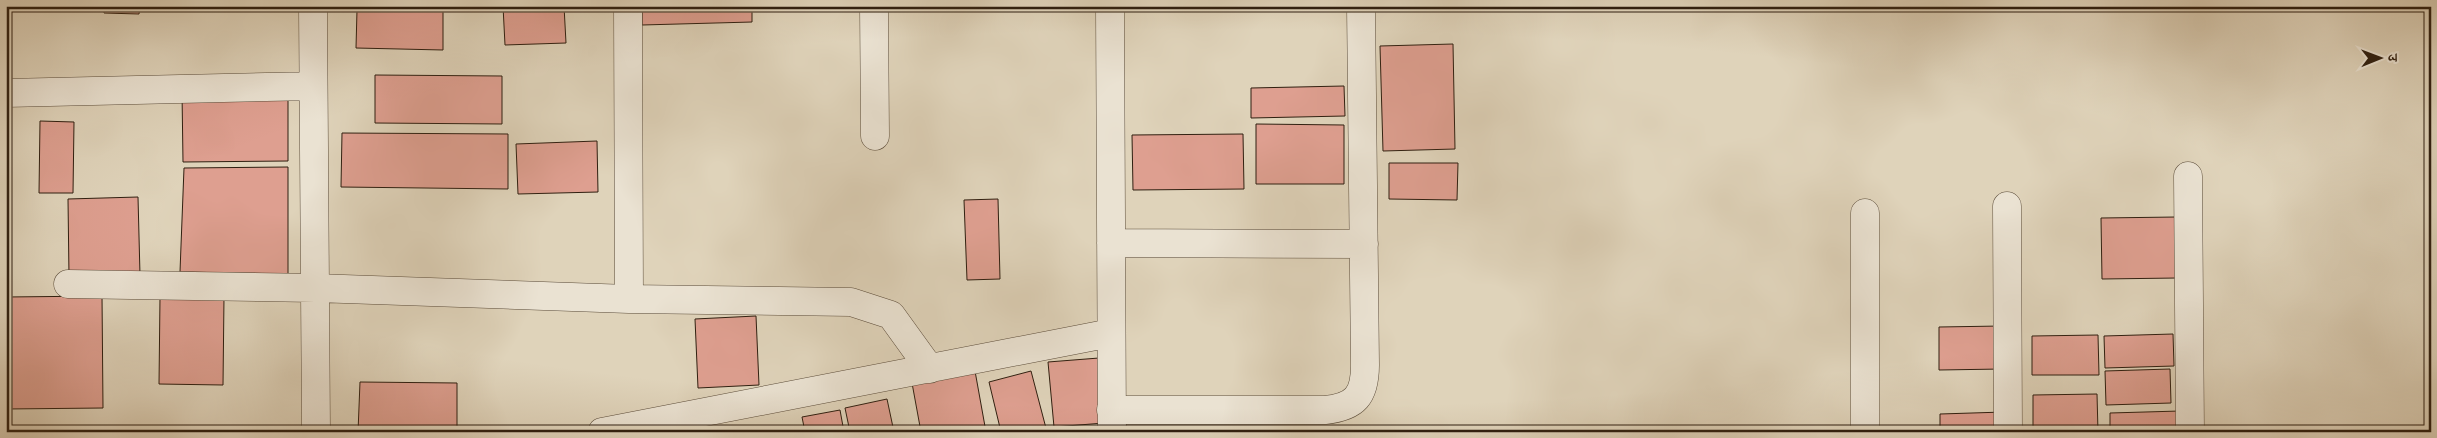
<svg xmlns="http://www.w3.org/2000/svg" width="2437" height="438" viewBox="0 0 2437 438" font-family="'Old Standard TT','Noto Serif Devanagari',serif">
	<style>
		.building { fill: #de9f90; stroke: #2f1f10 }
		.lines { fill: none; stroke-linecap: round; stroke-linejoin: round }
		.minor-casing { stroke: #5b4c3a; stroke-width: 29 }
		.minor { stroke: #eae2d2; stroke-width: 28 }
	</style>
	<rect width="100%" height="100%" fill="#dfd3ba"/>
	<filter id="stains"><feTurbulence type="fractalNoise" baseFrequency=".004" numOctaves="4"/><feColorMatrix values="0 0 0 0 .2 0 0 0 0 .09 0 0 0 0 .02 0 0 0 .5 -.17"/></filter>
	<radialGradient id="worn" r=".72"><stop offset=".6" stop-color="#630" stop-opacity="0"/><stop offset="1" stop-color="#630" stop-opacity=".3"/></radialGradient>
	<!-- building -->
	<path class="building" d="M104 6H140L139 14 104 13Z
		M503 6H564L566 43 505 45Z
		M642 6H752V22L642 25Z
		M1135 6H1241V10L1135 11Z
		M357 10H443V50L356 48Z
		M1453 44 1455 149 1383 151 1380 46Z
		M375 75 502 76V124L375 123Z
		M1344 86 1345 116 1251 118V88Z
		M288 91V161L183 162 182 92Z
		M40 121 74 122 73 193H39Z
		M1256 124 1344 125V184H1256Z
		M342 133 508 134V189L341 187Z
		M1243 134 1244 189 1133 190 1132 135Z
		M597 141 598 192 518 194 516 144Z
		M1389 163H1458L1457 200 1389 199Z
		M288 167V274L180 272 184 168Z
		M138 197 140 275 69 276 68 199Z
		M998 199 1000 279 967 280 964 200Z
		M2176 217 2177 278 2102 279 2101 218Z
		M102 296 103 408 6 409V297Z
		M160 297H224L223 385 159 384Z
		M756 316 759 385 698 388 695 319Z
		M2001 326 2002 369 1939 370V327Z
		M2173 334 2174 366 2105 368 2104 336Z
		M2098 335 2099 375H2032V336Z
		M1099 358 1104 423 1054 427 1048 362Z
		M2170 369 2171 403 2106 405 2105 371Z
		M975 371 986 432H921L912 383Z
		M1031 371 1047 432H1001L989 382Z
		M360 382 457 383V432H358Z
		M2097 394 2098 432H2033V395Z
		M887 399 894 432H850L845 408Z
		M840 410 844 432H805L802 417Z
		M2180 411 2181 432H2110V413Z
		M2004 412V432H1940V414Z"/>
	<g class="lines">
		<defs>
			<path id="minor" d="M313 6 316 432
				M628 6 629 299
				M874 6 875 136
				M1110 6 1112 432
				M6 93 313 86
				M2188 176 2190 432
				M2007 206 2008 432
				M1865 213V432
				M1111 243 1364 244
				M68 284 315 288 629 299 851 302 891 315 930 369
				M1111 410H1325C1355 407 1365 396 1365 365L1361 6
				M602 432 1111 333"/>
		</defs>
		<!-- minor casing -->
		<use href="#minor" class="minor-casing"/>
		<!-- minor -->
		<use href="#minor" class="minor"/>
	</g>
	<!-- margin -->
	<rect width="2437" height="438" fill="none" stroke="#dfd3ba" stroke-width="25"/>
	<rect x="8" y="8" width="2422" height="423" fill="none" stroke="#2f1f10" stroke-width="2.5"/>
	<rect x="12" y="12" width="2412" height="413" fill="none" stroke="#2f1f10"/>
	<!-- north arrow -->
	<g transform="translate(2380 58) rotate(89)" stroke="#eae2d2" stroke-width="4" paint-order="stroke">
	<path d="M0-4L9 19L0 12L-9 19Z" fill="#2f1f10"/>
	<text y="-8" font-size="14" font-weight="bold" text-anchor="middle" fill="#2f1f10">उ</text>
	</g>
	<rect width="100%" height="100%" filter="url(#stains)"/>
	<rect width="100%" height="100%" fill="url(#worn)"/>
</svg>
